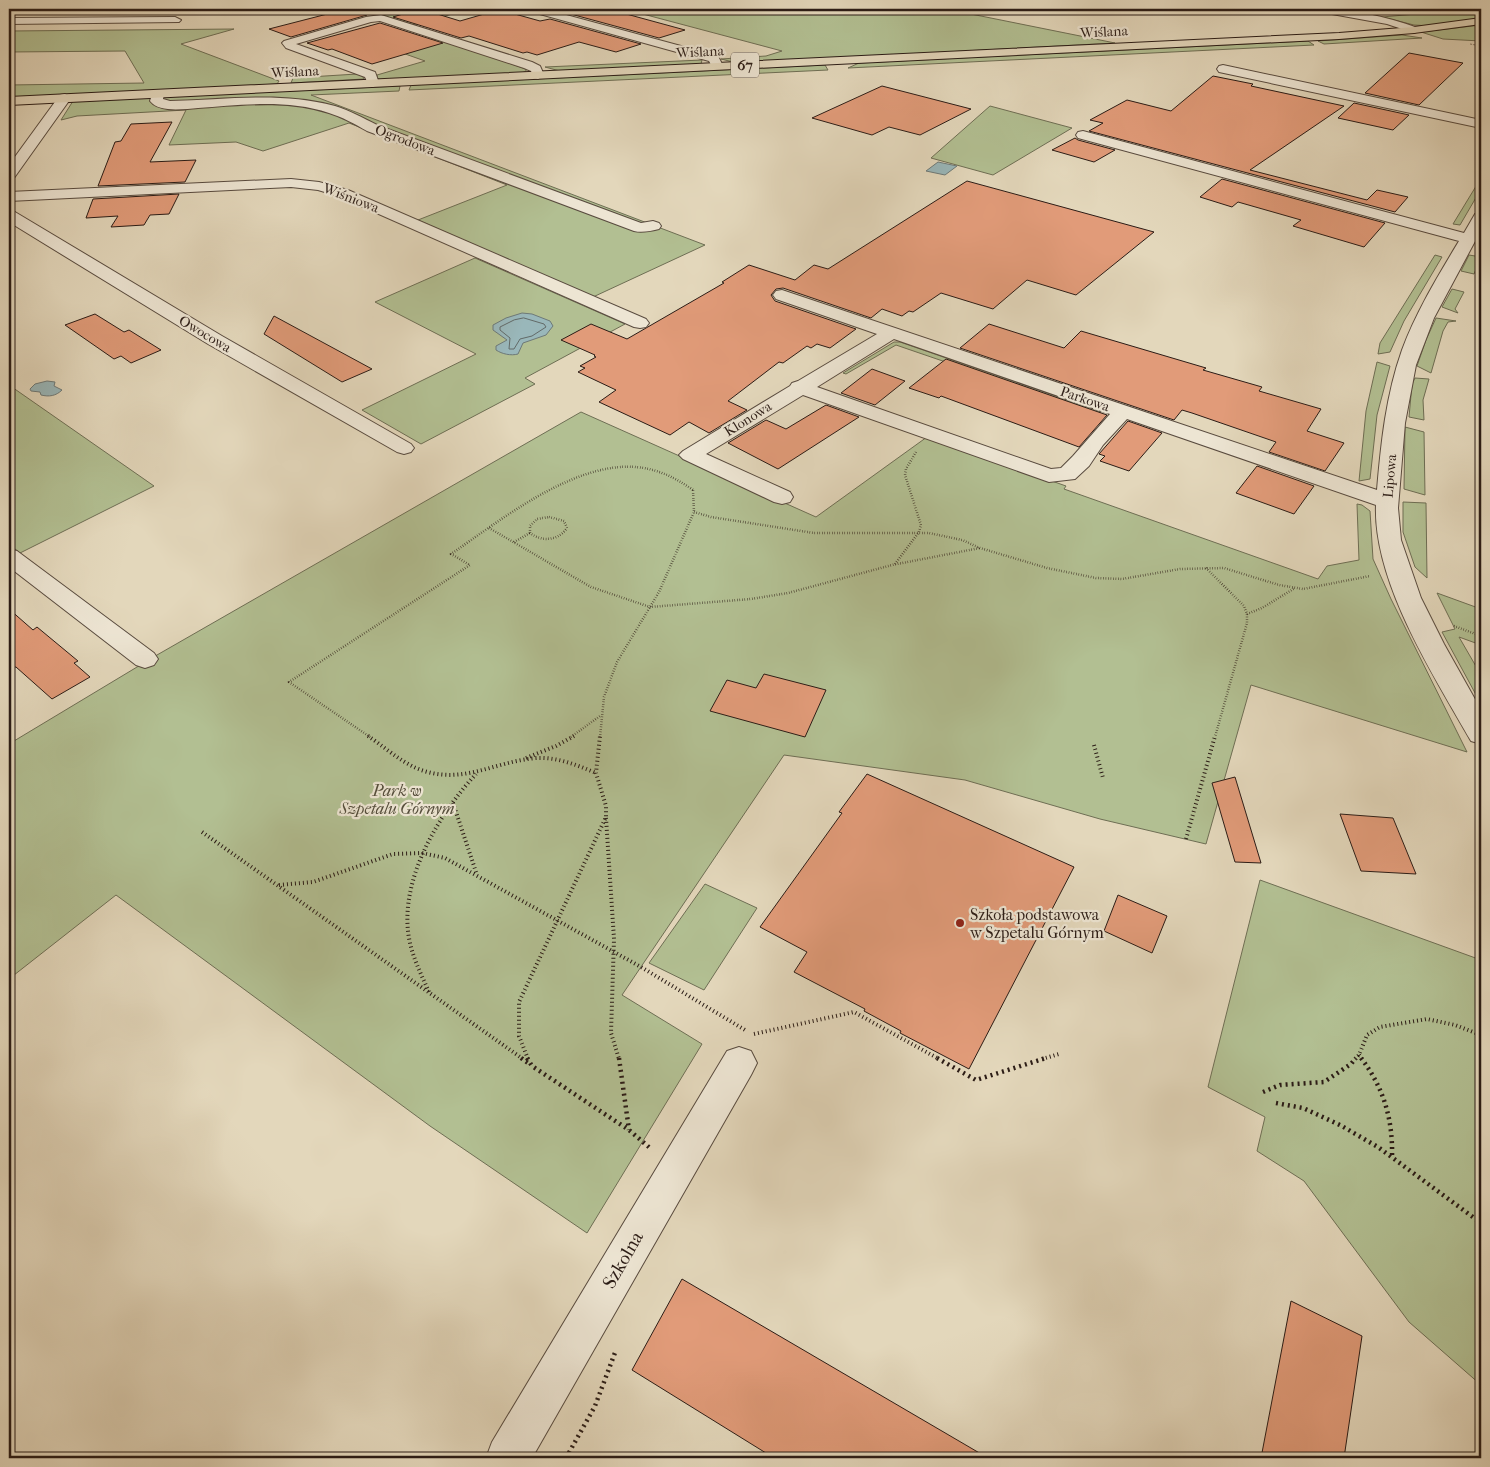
<svg xmlns="http://www.w3.org/2000/svg" width="1490" height="1467" viewBox="0 0 1490 1467" font-family="'IM FELL French Canon',serif">
	<style>
		.green { fill: #b2bf92; stroke: #6e6e54 }
		.water { fill: #99b7ba; stroke: #6d7978 }
		.lines { fill: none; stroke-linecap: round; stroke-linejoin: round }
		.shore { stroke: #626a68; stroke-width: 1 }
		.building { fill: #e19b79; stroke: #2b1c16 }
		.minor-casing { stroke: #594b3f; stroke-width: 2 }
		.major-casing { stroke: #2b1c16; stroke-width: 2 }
		.path-far3 { stroke: #2b1c16; stroke-width: 1; stroke-dasharray: 0.5 1; stroke-linecap: butt }
		.path-far2 { stroke: #2b1c16; stroke-width: 2.5; stroke-dasharray: 0.5 2; stroke-linecap: butt }
		.path-far1 { stroke: #2b1c16; stroke-width: 4; stroke-dasharray: 1 3; stroke-linecap: butt }
		.path { stroke: #2b1c16; stroke-width: 4.5; stroke-dasharray: 2 4; stroke-linecap: butt }
		.minor { fill: #ede5d3; fill-rule: evenodd }
		.major { fill: #e3d7bb; fill-rule: evenodd }
		.poi-dot { fill: #8f2418; stroke: #ede5d3; stroke-width: 2 }
		.labels { text-anchor: middle; dominant-baseline: central; stroke-width: 4.5; stroke-linejoin: round; paint-order: stroke }
		.far-street-label { font-size: 14px; fill: #2b1c16; stroke: #ede5d3 }
		.shield { fill: #ede5d3; stroke: #65584f; stroke-width: 1 }
		.shield-label { font-size: 15px; font-weight: bold; fill: #2b1c16 }
		.park-label { font-size: 16px; font-style: italic; fill: #544d3b; stroke: #ede5d3 }
		.poi-label { font-size: 16px; fill: #2b1c16; stroke: #ede5d3; text-anchor: start }
		.near-street-label { font-size: 19px; fill: #2b1c16; stroke: #ede5d3 }
	</style>
	<rect width="100%" height="100%" fill="#e3d7bb"/>
	<filter id="stains"><feTurbulence type="fractalNoise" baseFrequency=".004" numOctaves="4"/><feColorMatrix values="0 0 0 0 .2 0 0 0 0 .09 0 0 0 0 .02 0 0 0 .5 -.17"/></filter>
	<radialGradient id="worn" r=".72"><stop offset=".6" stop-color="#630" stop-opacity="0"/><stop offset="1" stop-color="#630" stop-opacity=".3"/></radialGradient>
	<!-- green -->
	<path class="green" d="M362 9H443L456 13 413 25Z
		M624 9H946L1115 43 737 63 721 59 766 56 782 51Z
		M1461 10 1471 12 1481 10V18L1432 26 1414 25 1382 17Z
		M1481 25V41L1443 39 1421 32Z
		M234 29 181 44 279 81 277 84 9 99V85L144 83 125 51 9 52V31Z
		M1402 35 1422 38 1324 44 1318 41Z
		M437 38 526 69V71L522 73 378 80 377 75 425 61 394 50Z
		M1308 41 1314 45 848 68 859 63Z
		M702 60 701 64 560 71 545 67Z
		M825 65 828 70 409 90 411 85Z
		M357 74 362 75 364 79 291 83 293 78Z
		M400 86 399 91 311 95 705 245 593 297 418 220 507 185 349 123 263 151 236 142 169 145 186 110 77 116 61 120 73 101Z
		M990 106 1072 128 993 175 931 158Z
		M1481 178V189L1460 225 1453 224Z
		M1435 255 1442 257 1404 321 1390 352 1378 354 1380 343Z
		M1469 255 1481 257 1474 274 1461 271Z
		M475 258 625 324 525 378 535 384 421 444 362 410 476 354 375 302Z
		M1452 289 1464 292 1455 309 1458 313 1442 307Z
		M1436 318 1456 321 1448 322 1443 331 1431 373 1417 366 1426 340Z
		M894 342H900L1099 411 1103 416 896 345 846 374 843 373Z
		M1377 362 1390 366 1377 415 1370 479 1359 481 1366 411Z
		M1415 378 1429 379 1423 400 1424 420 1409 417 1412 384Z
		M9 385 154 486 20 553 9 544Z
		M581 412 816 517 927 437 1066 486 1064 489 1318 579 1327 566 1359 560 1357 504 1362 505 1370 511 1373 559 1391 599 1467 752 1251 685 1206 844 1100 819 965 780 784 755 622 995 702 1044 587 1233 430 1126 116 895 9 979V744L157 655Z
		M1405 427 1424 432 1425 495 1404 489Z
		M1403 502 1426 503 1427 578 1415 567 1403 532Z
		M1437 593 1481 609V645L1459 637 1481 675V704L1442 632 1455 629Z
		M1260 880 1481 960V1385L1409 1322 1304 1181 1257 1151 1265 1117 1208 1087Z
		M705 884 757 908 704 990 649 963Z"/>
	<!-- water -->
	<path class="water" d="M938 162 957 166 945 175 926 171Z
		M522 313 532 314 550 321 553 326 546 335 523 343 518 354C511 356 502 354 496 350V346L507 340 493 330V325L506 318Z
		M47 381 55 382 54 386 62 390C56 396 49 397 41 395L40 392 31 391 30 389 35 384Z"/>
	<g class="lines">
		<!-- shore -->
		<path class="shore" d="M524 318 544 324 546 327 532 336 520 339 514 349H509L510 338 500 330V327L514 320Z"/>
	</g>
	<!-- building -->
	<path class="building" d="M583 9H608L685 30 659 38 567 13Z
		M416 10 426 14 431 12 460 21 498 10 504 11 540 21 550 19 641 44 616 52 579 42 537 55 527 52 523 53 469 36 461 38 393 17Z
		M339 11 345 13 352 11 367 15 291 37 269 29Z
		M380 23 443 43 372 64 332 49 328 50 307 43Z
		M1409 53 1463 63 1419 105 1365 93Z
		M1213 76 1253 84 1251 86 1344 106 1250 170 1367 200 1377 190 1408 197 1395 212 1089 131 1103 123 1090 120 1127 100 1171 111Z
		M882 86 971 109 920 135 889 127 872 135 812 118Z
		M1354 103 1409 115 1393 130 1338 118Z
		M172 122 150 162 196 160 185 182 98 186 115 142 121 141 131 124Z
		M1075 138 1078 140 1115 150 1094 162 1052 150Z
		M1222 179 1385 223 1364 247 1293 226 1301 220 1238 202 1232 207 1200 197Z
		M967 181 1154 232 1076 295 1027 280 993 309 941 293 913 312 909 311 902 316 882 309 871 318 783 288 776 289 771 295 775 301 856 329 830 348 817 344 811 348 807 346 783 363 779 362 728 401 747 410 709 433 689 422 670 435 599 402 616 390 578 372 585 368 580 366 596 357 594 356 595 355 561 340 591 324 627 339 724 283 722 282 749 265 795 280 814 265 828 269Z
		M179 194 169 214 150 215 144 225 111 227 118 216 86 218 93 199Z
		M95 314 124 332 129 330 161 350 131 363 121 356 114 359 65 325Z
		M274 316 372 369 342 382 264 334Z
		M989 324 1064 348 1081 331 1206 368 1203 370 1262 387 1259 391 1321 409 1307 431 1344 443 1325 471 1269 452 1276 442 1192 413 1182 410 1174 420 960 348Z
		M946 359 1107 415 1079 447 941 396 939 398 909 388Z
		M872 369 905 381 875 405 841 393Z
		M826 405 859 417 778 469 728 443 766 420 786 429Z
		M1128 421 1162 433 1129 471 1100 461 1105 456 1099 454Z
		M1257 466 1314 486 1294 514 1236 493Z
		M9 609 33 630 37 627 78 661 74 663 90 677 52 699 16 667H9Z
		M764 674 826 690 805 737 710 711 727 680 756 688Z
		M867 774 1074 867 969 1069 900 1033 901 1031 864 1011 865 1009 794 972 807 952 760 927 842 813 839 812Z
		M1235 777 1261 863 1235 862 1212 783Z
		M1340 814 1393 818 1416 874 1361 871Z
		M1118 895 1167 916 1152 953 1104 931Z
		M682 1279 988 1458H774L632 1370Z
		M1291 1301 1362 1336 1344 1458H1261Z"/>
	<g class="lines">
		<defs>
			<path id="minor" d="M528 9H544L718 56 723 66 721 69H713L709 61 529 11Z
				M1316 9C1351 9 1385 16 1418 28L1420 30 1414 33 1387 24 1321 12Z
				M381 15 532 62 540 66 544 75 538 79 534 78 531 71 524 68 380 21 371 22 296 44 375 72 379 83 373 87 369 86 365 77 286 48 282 43 284 41 366 17Z
				M175 17 181 20 179 22 9 24V18Z
				M1223 65 1481 120V128L1219 72 1217 69 1219 66Z
				M158 90 164 94 163 99 170 101C225 100 280 91 335 106 349 110 363 118 377 125L641 223 653 221 659 223 661 226 659 229C651 231 642 233 634 231L367 131C355 124 342 117 329 113 287 99 241 105 198 108 184 109 159 113 150 101L153 91Z
				M65 94 71 98 14 178 9 179V165L60 95Z
				M1083 131 1464 233 1475 214 1481 212V230L1434 318 1416 365 1405 423 1398 508 1401 540 1421 598 1444 644 1481 710V744L1471 741C1434 676 1373 582 1376 505L1127 419 1103 445 1089 466 1075 479 1049 482 803 395 706 454 790 492 793 497 790 502 782 504 774 502 683 459 679 455 683 451 790 386 792 383 798 381 877 334 776 299 773 295 776 291 782 290 1377 490C1381 443 1386 395 1402 350 1416 312 1438 276 1459 241L1078 138 1076 135 1078 132ZM894 339 1110 414 1073 456 1061 468 1051 469 817 387Z
				M291 179 319 182 348 190 646 319 649 323 646 327 640 328 634 327 338 196 318 190 291 187 9 201V192Z
				M9 210 15 212 222 336 411 444 414 448 411 452 404 454 397 452 208 344 9 222Z
				M9 549 17 551 154 653 158 659 154 665 145 668 136 665 9 567Z
				M739 1047 751 1051 757 1063 751 1075 532 1458H486L492 1442 727 1051Z"/>
			<path id="major" d="M1481 18V24L1414 33 1339 39 9 105V97L1339 33 1414 27Z"/>
		</defs>
		<!-- minor casing -->
		<use href="#minor" class="minor-casing"/>
		<!-- major casing -->
		<use href="#major" class="major-casing"/>
		<!-- path-far3 -->
		<path class="path-far3" d="M1470 44 1481 46"/>
		<!-- path-far2 -->
		<path class="path-far2" d="M694 512 711 517 814 533H929L962 540 980 548 1047 568 1096 578 1122 579 1180 569 1224 568 1279 585 1303 589 1370 576
			M549 517 564 521 567 528C558 541 542 542 530 533V526L537 519Z
			M489 528 591 587 650 607 751 599 788 593 892 565 980 548
			M514 542 530 533
			M895 564 919 532 921 525 905 475 906 469 916 452
			M1206 568 1244 606 1247 614V623L1215 737
			M1247 614 1262 608 1295 588
			M1454 626 1481 636
			M370 737 289 682 470 565 451 554C501 520 573 462 636 467 658 469 676 478 693 490
			M571 737 600 716
			M600 737 604 697 617 662 659 592 694 512 693 490"/>
		<!-- path-far1 -->
		<path class="path-far1" d="M368 736C383 746 400 761 416 768 461 787 494 761 537 758 557 757 577 765 596 773
			M1094 745 1103 778
			M526 758 556 746 574 736
			M453 803 477 875
			M606 818 614 939 611 1033 619 1059
			M202 832 523 1059
			M1186 839 1215 736
			M279 885 313 882 393 854 422 853 445 858 641 967 745 1030
			M429 992C420 972 410 952 408 931 402 875 440 813 476 774
			M754 1034 854 1012 939 1059
			M1359 1055 1362 1059
			M528 1059 519 1036V1002L606 817V806L596 773 600 736
			M1042 1059 1059 1054
			M1355 1059 1359 1055 1367 1035 1380 1027 1427 1019 1455 1025 1481 1035"/>
		<!-- path -->
		<path class="path" d="M521 1058 528 1063
			M527 1058 532 1066 629 1130 650 1148
			M619 1058 629 1130
			M937 1058 976 1080 1046 1058
			M1361 1058C1384 1088 1393 1120 1392 1157
			M1263 1092 1280 1085 1324 1082 1351 1064 1356 1058
			M1276 1103 1303 1108 1340 1125 1378 1147 1481 1223
			M566 1458 595 1406 616 1350"/>
		<!-- minor -->
		<use href="#minor" class="minor"/>
		<!-- major -->
		<use href="#major" class="major"/>
	</g>
	<!-- markers -->
	<circle class="poi-dot" cx="960" cy="923" r="5"/>
	<g class="labels">
		<!-- far-street labels -->
		<g class="far-street-label">
			<text transform="translate(1104 32) rotate(-3)">Wiślana</text>
			<text transform="translate(700 52) rotate(-3)">Wiślana</text>
			<text transform="translate(295 72) rotate(-3)">Wiślana</text>
			<text transform="translate(405 140) rotate(21)">Ogrodowa</text>
			<text transform="translate(351 198) rotate(21)">Wiśniowa</text>
			<text transform="translate(205 334) rotate(31)">Owocowa</text>
			<text transform="translate(1085 399) rotate(19)">Parkowa</text>
			<text transform="translate(748 419) rotate(-32)">Klonowa</text>
			<text transform="translate(1390 476) rotate(-85)">Lipowa</text>
		</g>
		<!-- shield labels -->
		<rect class="shield" x="731" y="52.5" width="28" height="25" rx="4"/>
		<g class="shield-label">
			<text x="745" y="65">67</text>
		</g>
		<!-- park labels -->
		<g class="park-label">
			<text x="397" y="790">Park w<tspan x="397" dy="18">Szpetalu Górnym</tspan></text>
		</g>
		<!-- poi labels -->
		<g class="poi-label">
			<text x="970" y="914">Szkoła podstawowa<tspan x="970" dy="18">w Szpetalu Górnym</tspan></text>
		</g>
		<!-- near-street labels -->
		<g class="near-street-label">
			<text transform="translate(623 1260) rotate(-60)">Szkolna</text>
		</g>
	</g>
	<!-- margin -->
	<rect width="1490" height="1467" fill="none" stroke="#e3d7bb" stroke-width="30"/>
	<rect x="10" y="10" width="1470" height="1447" fill="none" stroke="#2b1c16" stroke-width="2.5"/>
	<rect x="15" y="15" width="1460" height="1437" fill="none" stroke="#2b1c16"/>
	<rect width="100%" height="100%" filter="url(#stains)"/>
	<rect width="100%" height="100%" fill="url(#worn)"/>
</svg>
